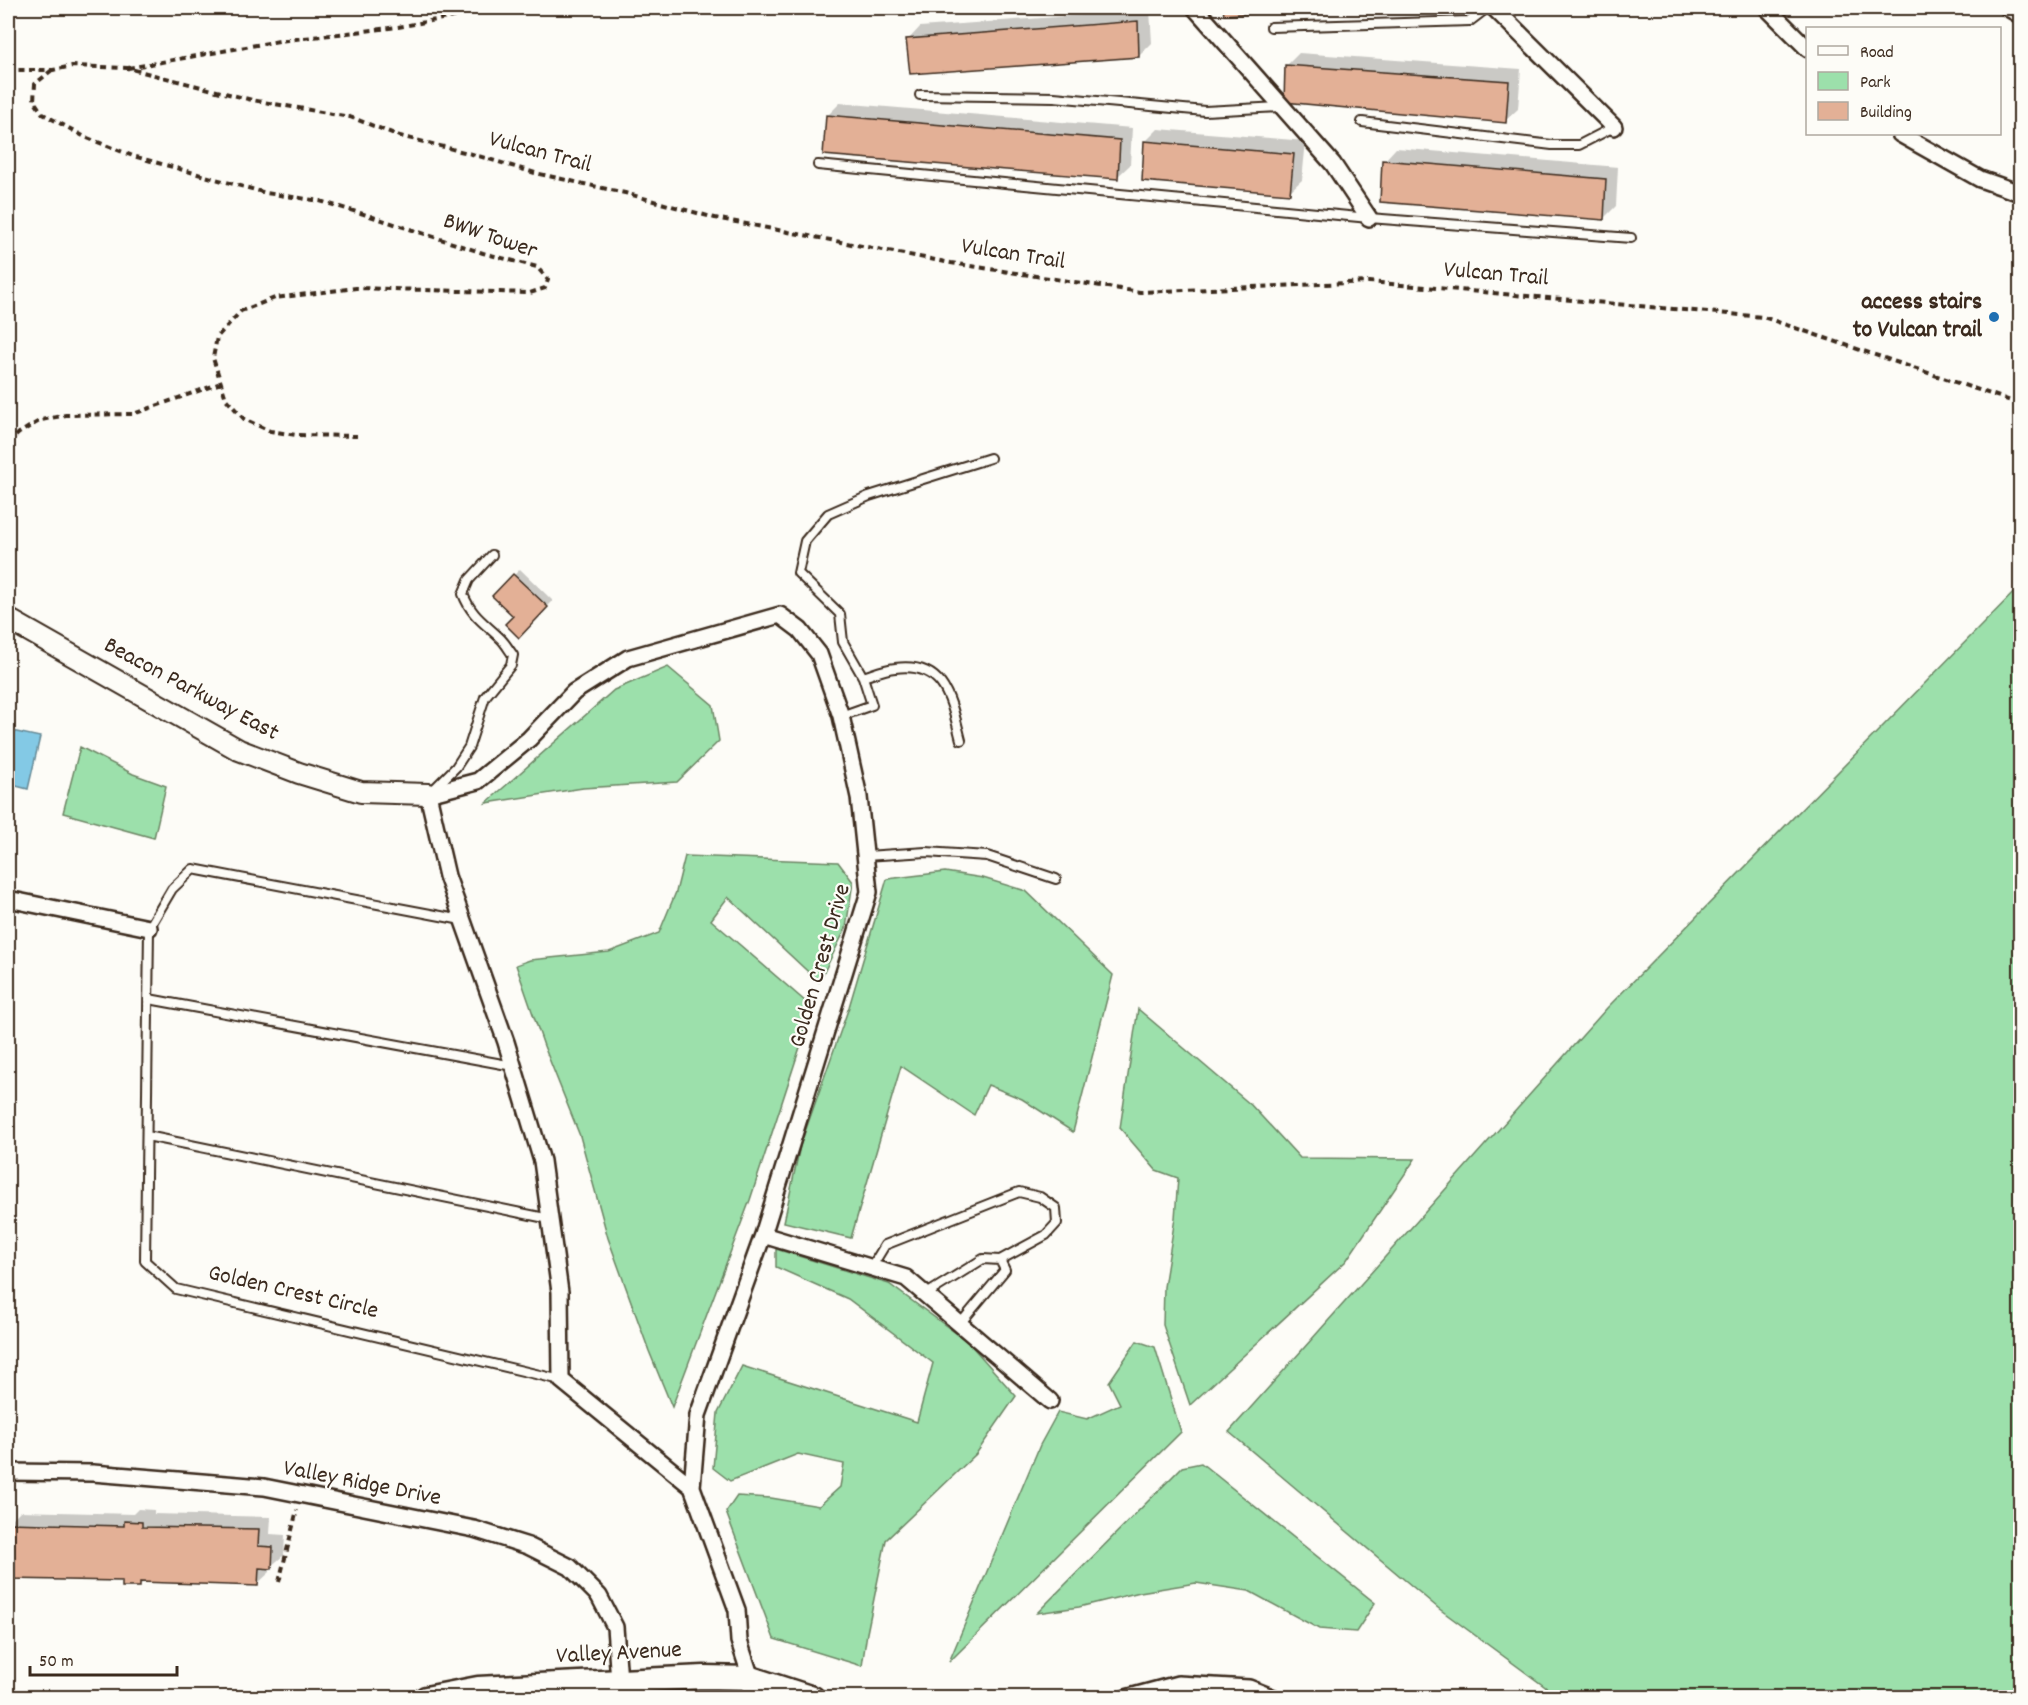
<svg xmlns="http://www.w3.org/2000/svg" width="2028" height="1705" viewBox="0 0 2028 1705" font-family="Dekko,sans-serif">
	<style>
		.green { fill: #9ce0ab; stroke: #6c8564; stroke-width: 1.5 }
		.water { fill: #83c9e5; stroke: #668995; stroke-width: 1.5 }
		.shadow { fill: #0003 }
		.building { fill: #e3b096; stroke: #3b2a1e; stroke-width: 1.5 }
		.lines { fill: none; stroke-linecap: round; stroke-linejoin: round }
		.service-casing { stroke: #3b2a1e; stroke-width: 12 }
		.minor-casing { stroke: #3b2a1e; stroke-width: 20 }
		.tertiary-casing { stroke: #3b2a1e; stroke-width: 24 }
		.secondary-casing { stroke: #3b2a1e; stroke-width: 27 }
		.path { stroke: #3b2a1e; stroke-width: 4; stroke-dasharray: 6 4.5; stroke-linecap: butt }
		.service { stroke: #fdfcf7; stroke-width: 8 }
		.minor { stroke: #fdfcf7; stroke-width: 15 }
		.tertiary { stroke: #fdfcf7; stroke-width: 20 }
		.secondary { stroke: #fdfcf7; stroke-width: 22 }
		.poi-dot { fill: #1f6fb2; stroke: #fdfcf7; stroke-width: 2 }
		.labels { text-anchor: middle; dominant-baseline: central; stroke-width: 4.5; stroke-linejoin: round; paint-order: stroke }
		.street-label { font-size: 24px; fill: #3b2a1e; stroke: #fdfcf7 }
		.poi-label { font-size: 24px; font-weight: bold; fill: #3b2a1e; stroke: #fdfcf7; text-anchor: end }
	</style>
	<rect width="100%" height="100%" fill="#fdfcf7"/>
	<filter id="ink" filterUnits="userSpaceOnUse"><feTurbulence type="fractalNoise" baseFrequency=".0167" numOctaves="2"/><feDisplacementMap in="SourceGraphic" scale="12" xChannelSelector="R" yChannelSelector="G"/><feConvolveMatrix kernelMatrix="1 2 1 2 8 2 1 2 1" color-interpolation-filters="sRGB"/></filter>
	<g filter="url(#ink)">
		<!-- green -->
		<path class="green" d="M2020 586V1697H1559L1438 1608 1229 1432 1607 1008Z
			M668 667 713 705 719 741 677 782 583 788 486 803 614 690Z
			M80 747 133 774 166 786 154 838 63 813Z
			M685 856 838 862 853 882 846 928 819 982 728 897 711 920 806 1002 803 1038 750 1200 672 1407 649 1351 608 1238 580 1136 544 1046 516 965 530 960 609 952 659 933 676 892Z
			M945 872 983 878 1026 891 1113 975 1073 1132 1022 1099 988 1085 974 1115 901 1066 851 1238 784 1222 800 1146 849 1007 887 879Z
			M1138 1009 1251 1105 1300 1158 1415 1159 1346 1261 1190 1405 1163 1325 1164 1287 1175 1218 1178 1178 1156 1170 1120 1128Z
			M776 1249 889 1284 968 1342 1016 1396 976 1454 886 1540 867 1633 862 1666 774 1639 726 1512 737 1496 771 1498 819 1506 840 1487 844 1464 798 1454 730 1481 713 1468 718 1413 742 1366 917 1422 933 1363 848 1299 776 1267Z
			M1137 1341 1155 1347 1181 1432 949 1662 1040 1445 1058 1412 1087 1419 1120 1404 1109 1382Z
			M1201 1463 1375 1603 1356 1632 1319 1629 1249 1591 1196 1583 1140 1592 1079 1607 1037 1613 1182 1467Z"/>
		<!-- water -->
		<path class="water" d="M12 731 40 737 28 789 8 784V750Z"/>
		<!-- shadow -->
		<path class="shadow" d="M1225 8H1329L1225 14Z
			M1150 10 1152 43 1139 56 908 40 920 27Z
			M1299 53 1521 69 1518 109 1505 121 1286 66Z
			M840 103 1132 128 1130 165 1117 177 828 115Z
			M1158 129 1306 141 1302 180 1289 192 1145 142Z
			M1396 148 1618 167 1616 206 1603 219 1384 161Z
			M520 569 553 601 519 635 515 616 494 596Z
			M138 1509 154 1510V1514L271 1517 270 1534 285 1535 284 1555 270 1567V1572L257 1584 144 1581 139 1586 123 1580 8 1578V1523L20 1511 133 1514Z"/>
		<!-- building -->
		<path class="building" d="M1223 8H1353L1224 15Z
			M1138 21 1139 57 910 74 906 39Z
			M1285 65 1509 81 1506 123 1284 102Z
			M826 115 1120 140 1118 179 823 155Z
			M1144 141 1294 154 1290 194 1142 181Z
			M1382 160 1606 179 1604 220 1380 202Z
			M513 574 548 607 519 638 505 624 513 616 492 596Z
			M124 1521 142 1522V1527L259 1529 258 1546 273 1547 272 1569 259 1568 258 1586 140 1582V1587H122V1581L8 1579V1523L124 1526Z"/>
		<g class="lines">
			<defs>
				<path id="service" d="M1271 27 1470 21 1487 8
					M920 95 1054 97 1205 111 1280 107
					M1362 122 1552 145H1579L1614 127
					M818 165 1369 218 1631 238
					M863 677C873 674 884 669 895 668 946 661 951 702 961 740
					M841 716 872 705 863 677 843 642 840 614 798 573 805 541 828 514 869 496 990 458
					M433 790 456 767 469 747 485 697 511 665 513 655C509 650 506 644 501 639 485 623 472 617 463 594L469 580 492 555
					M866 856 926 852 987 856 1056 879
					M462 920 193 869 172 889 149 928 145 1261 176 1289 561 1380
					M149 999 513 1066
					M147 1136 550 1219
					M871 1268 885 1245 1019 1192 1040 1197 1056 1208 1057 1223 1046 1235 1000 1260
					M925 1295 983 1259 1000 1260 1005 1270 959 1325"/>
				<path id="minor" d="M1195 8 1333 164 1369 218
					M1494 8 1614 127
					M1767 8 1808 49
					M2008 8 2020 15
					M1900 134 1980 179 2020 193
					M8 899 149 928
					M763 1235 906 1278 1050 1401
					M8 1472 93 1473 264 1487 474 1529 528 1546 570 1567 599 1596 615 1627 619 1681
					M692 1487 561 1380 560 1292 542 1161 506 1042 447 876 428 794 478 781 529 739 574 692 628 658 780 615 800 630 819 654 841 716 859 797 869 892 763 1235 698 1415 692 1487 737 1610 739 1641 751 1678 750 1698
					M1126 1698 1178 1684 1249 1688 1274 1698"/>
				<path id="tertiary" d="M8 619 239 750 299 773 361 792 428 794"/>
				<path id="secondary" d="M426 1698 478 1688 704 1677 751 1678 813 1698"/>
			</defs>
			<!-- service casing -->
			<use href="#service" class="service-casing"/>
			<!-- minor casing -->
			<use href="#minor" class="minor-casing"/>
			<!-- tertiary casing -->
			<use href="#tertiary" class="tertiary-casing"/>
			<!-- secondary casing -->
			<use href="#secondary" class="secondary-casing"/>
			<!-- path -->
			<path class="path" d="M128 68 279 41 398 27 501 8
				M8 70H53L72 66 127 68 252 100 350 117 400 136 472 154 535 173 625 193 715 218 951 263 1140 292 1369 282 1763 317 2020 404
				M52 70 35 84 34 101 43 114 85 137 133 156 266 193 320 201 370 216 483 253 537 267 548 280 545 288 530 293 356 288 275 298 241 311 217 337 213 358 221 383 226 399 244 419 270 431 296 435 357 436
				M8 443 19 433 41 420 66 415 133 414 221 383
				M279 1582 297 1510"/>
			<!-- service -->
			<use href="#service" class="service"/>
			<!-- minor -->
			<use href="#minor" class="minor"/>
			<!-- tertiary -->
			<use href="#tertiary" class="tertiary"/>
			<!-- secondary -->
			<use href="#secondary" class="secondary"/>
		</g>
	</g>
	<!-- markers -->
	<circle class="poi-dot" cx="1994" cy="317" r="6"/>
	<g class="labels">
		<!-- street labels -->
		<g class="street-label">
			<text transform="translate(540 153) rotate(15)">Vulcan Trail</text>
			<text transform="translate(490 237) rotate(19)">BWW Tower</text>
			<text transform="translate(1013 255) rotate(9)">Vulcan Trail</text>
			<text transform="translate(1496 275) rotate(5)">Vulcan Trail</text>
			<text transform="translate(191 690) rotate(28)">Beacon Parkway East</text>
			<text transform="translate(821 966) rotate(-74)">Golden Crest Drive</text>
			<text transform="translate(293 1293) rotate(13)">Golden Crest Circle</text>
			<text transform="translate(362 1484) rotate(11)">Valley Ridge Drive</text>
			<text transform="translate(619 1654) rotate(-3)">Valley Avenue</text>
		</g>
		<!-- poi labels -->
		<g class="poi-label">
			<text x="1982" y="303">access stairs<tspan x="1982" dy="28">to Vulcan trail</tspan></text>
		</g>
	</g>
	<!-- margin -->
	<rect width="2028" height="1705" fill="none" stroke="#fdfcf7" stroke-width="30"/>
	<rect x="15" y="15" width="1998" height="1675" fill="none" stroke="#3b2a1e" stroke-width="2" filter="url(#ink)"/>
	<!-- legend -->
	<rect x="1806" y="27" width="195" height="108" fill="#fdfcf7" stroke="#afa8a0" stroke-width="1.5"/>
	<rect x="1818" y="46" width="30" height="9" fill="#fdfcf7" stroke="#afa8a0" stroke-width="1.5"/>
	<text x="1860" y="57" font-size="18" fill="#3b2a1e">Road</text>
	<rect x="1818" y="72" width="30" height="18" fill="#9ce0ab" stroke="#afa8a0" stroke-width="1.5"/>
	<text x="1860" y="87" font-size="18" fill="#3b2a1e">Park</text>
	<rect x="1818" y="102" width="30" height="18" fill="#e3b096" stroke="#afa8a0" stroke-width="1.5"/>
	<text x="1860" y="117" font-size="18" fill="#3b2a1e">Building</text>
	<!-- scale -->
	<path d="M30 1666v9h147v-9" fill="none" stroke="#3b2a1e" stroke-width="3"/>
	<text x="39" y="1666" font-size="18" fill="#3b2a1e" stroke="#fdfcf7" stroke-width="4.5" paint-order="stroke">50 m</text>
</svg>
